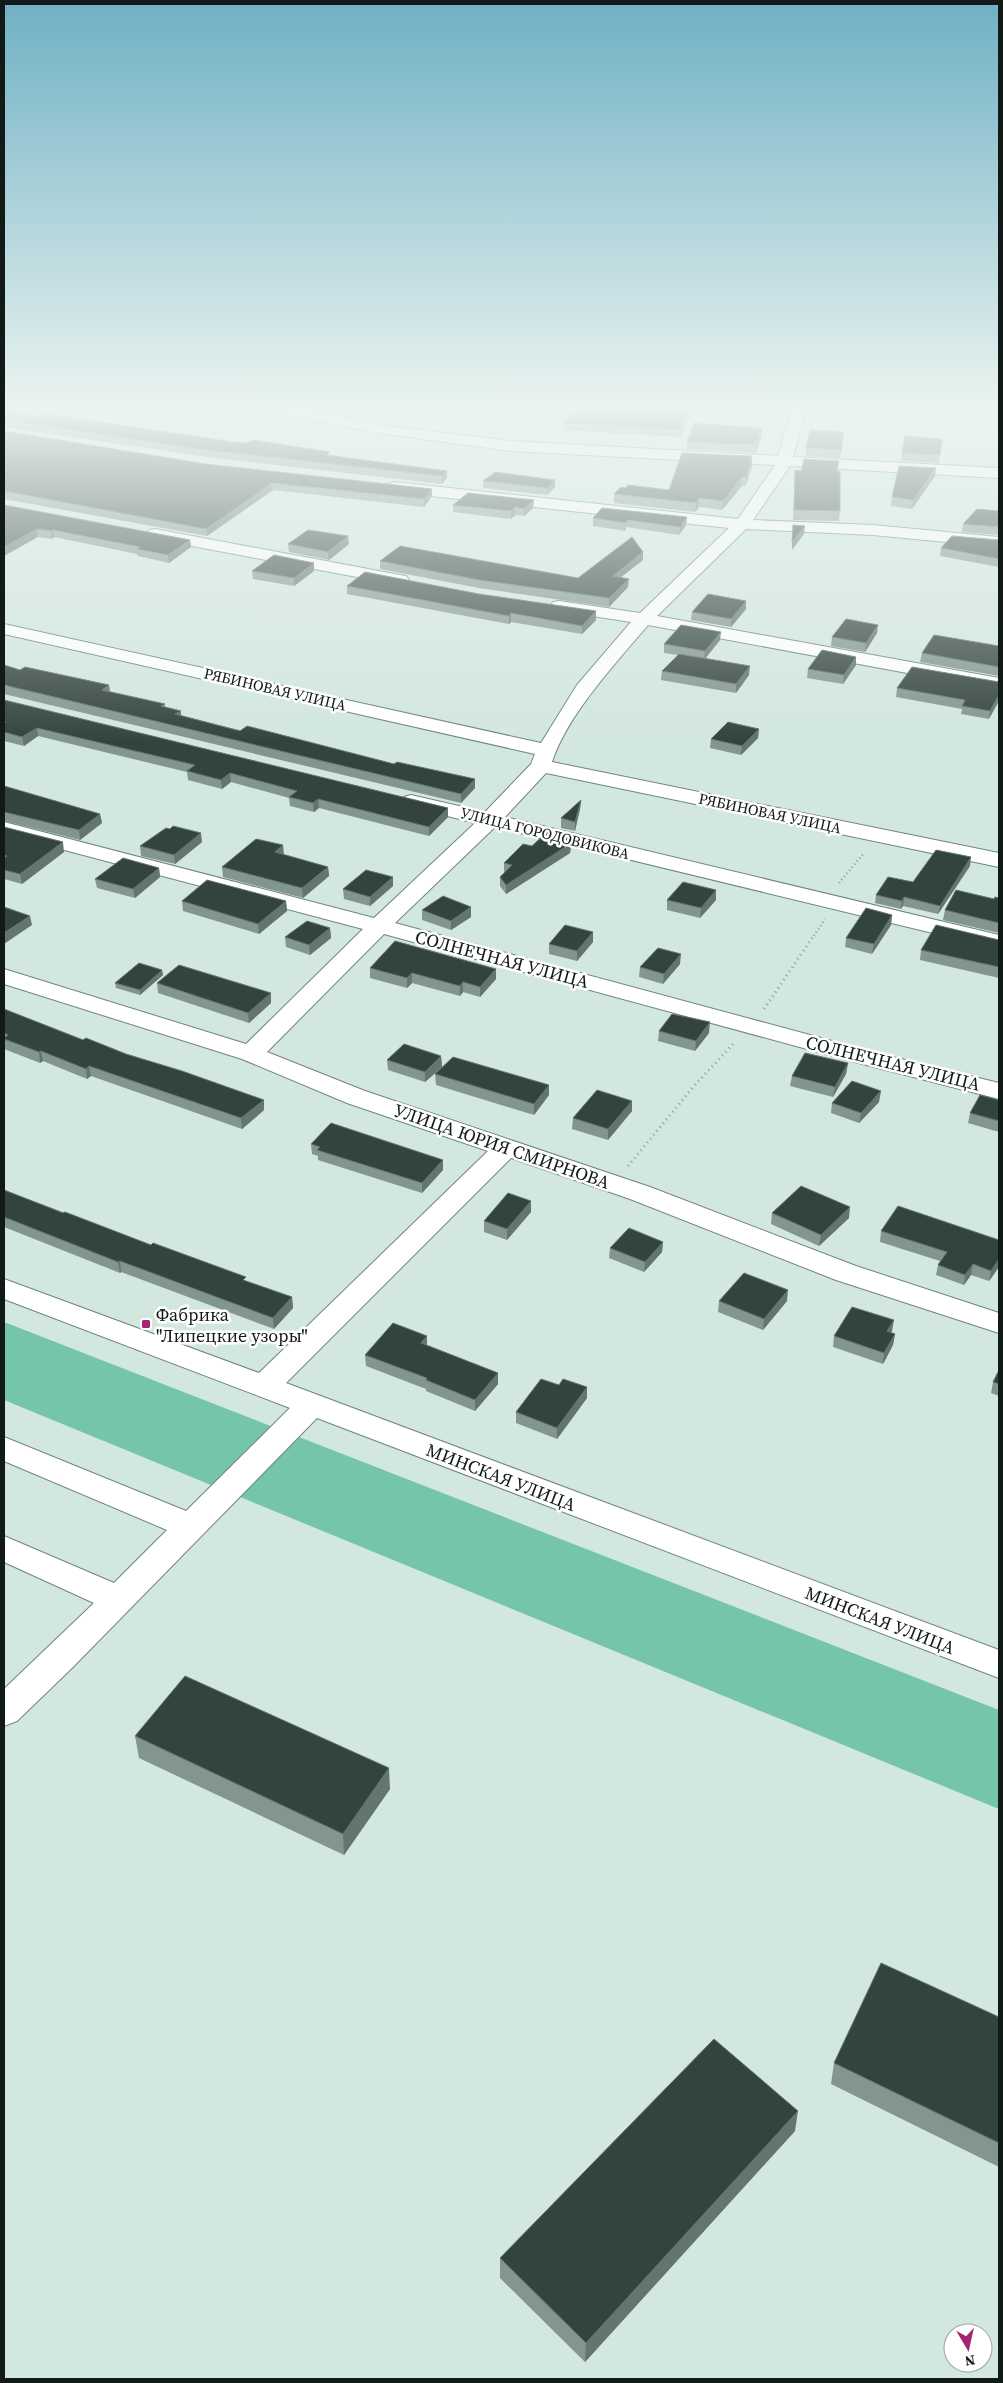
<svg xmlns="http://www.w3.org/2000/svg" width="1003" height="2383" viewBox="0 0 1003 2383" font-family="'Source Serif 4',serif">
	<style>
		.forest { fill: #75c6a8 }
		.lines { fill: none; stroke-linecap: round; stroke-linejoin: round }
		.minor-casing { stroke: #72857d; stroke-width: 2 }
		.path-far1 { stroke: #8fa099; stroke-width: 2.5; stroke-dasharray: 1 3; stroke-linecap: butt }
		.path { stroke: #8fa099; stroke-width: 3; stroke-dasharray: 1 4; stroke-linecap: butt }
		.minor { fill: #fff; fill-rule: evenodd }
		.wall { fill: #82968e }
		.shaded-wall { fill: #63756d }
		.building { fill: #33443d; stroke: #63756d }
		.poi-dot { fill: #a52473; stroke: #fff; stroke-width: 2 }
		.labels { text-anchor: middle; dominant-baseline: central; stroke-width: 5; stroke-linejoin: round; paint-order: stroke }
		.far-street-label { font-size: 15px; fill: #121a17; stroke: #fff }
		.street-label { font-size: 18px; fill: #121a17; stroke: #fff }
		.poi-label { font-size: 18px; fill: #121a17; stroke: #fff; text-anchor: start }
	</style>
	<rect width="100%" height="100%" fill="#d2e7de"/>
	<!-- forest -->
	<path class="forest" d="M4 1322 999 1710V1809L4 1400Z"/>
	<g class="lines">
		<defs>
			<path id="minor" d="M259 407H291L380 425 510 441 778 456 793 407H807L793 457 999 468V478L790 466 753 520 873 525 999 537V547L873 535 746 529 657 616 999 678V690L648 625C616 663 567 715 552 762L999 853V867L546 773 505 817 999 935V949L495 827 395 923 869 1051 999 1083V1099L851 1061 384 934 267 1052 365 1091 650 1187 856 1266 999 1313V1333L836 1280 630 1199 511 1158 286 1383 999 1650V1678L317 1418 72 1668 17 1721 4 1726V1689L94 1603 4 1562V1536L114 1583 167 1530 4 1461V1437L186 1511 290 1408 4 1299V1279L259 1373 488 1151 347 1103 242 1059 4 984V969L246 1044 363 929 4 834V822L374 918 475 823 404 805 400 801 404 797 411 795 485 812 531 764 535 754 4 634V624L541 743 577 685 631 622 553 610 550 606 553 602 559 601 640 613 729 528 394 492 388 490 386 487 388 484 394 482 738 519 775 465 510 451 380 433 266 411Z
				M155 529 400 575 406 576 409 580 406 584 400 585 149 538 147 534 149 530Z"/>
		</defs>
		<!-- minor casing -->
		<use href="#minor" class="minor-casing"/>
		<!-- path-far1 -->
		<path class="path-far1" d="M839 883 864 853
			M814 936 825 919"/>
		<!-- path -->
		<path class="path" d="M764 1009 814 935
			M628 1166 694 1086 735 1042"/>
		<!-- minor -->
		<use href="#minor" class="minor"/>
	</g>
	<!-- wall -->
	<path class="wall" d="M4 407 37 417 233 442 447 471V478L442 484 207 457 4 427Z
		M694 407 680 437 564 430V423Z
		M762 428V435L756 453 687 449V442Z
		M4 431 206 464 432 489V496L424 507 273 490 207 536 4 499Z
		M843 439 840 458 806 456V448Z
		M942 439 939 463 901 461 902 453Z
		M752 466 745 487 742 486 722 510 699 507 695 512 614 503V494L626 488 669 490Z
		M795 470 838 471 840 511 839 521 793 520Z
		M935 476 912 509 891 506 892 497Z
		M555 480V487L547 495 483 488V481Z
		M4 505 190 540 191 547 169 563 138 556 137 554 54 537 52 539 38 537Z
		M453 505 533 508 524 516 515 515 511 519 453 512Z
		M999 511V536V535L962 532 963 524Z
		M687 517 686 525 679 535 626 527V531L593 526V518Z
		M999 540V567L940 556 941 548Z
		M288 544H349L329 560 289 552Z
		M643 560 621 577 628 587 609 607 479 588 380 569V561L578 578Z
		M314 563V571L294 586 253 579 252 571Z
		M347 586 479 594 596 611V620L582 634 511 622 509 624 347 594Z
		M746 601V609L731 627 691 620 692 612Z
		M877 633 865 652 831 646 832 637Z
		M720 640 705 659 749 675 736 693 661 680 662 671 678 655 664 653V644Z
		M999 646V676L920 662 922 653Z
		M4 665 20 670 109 685 110 692 165 704V707L181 711V716L475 788 461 803 4 694Z
		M856 665 843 684 807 678 808 669Z
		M999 682 989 719 961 714 962 709 896 697 897 688Z
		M4 700 448 808V817L429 836 319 808 314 812 290 806 289 798 231 782 222 789 188 780 187 772 38 736 24 746 4 741Z
		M759 729 758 738 741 755 710 748 711 739Z
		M4 786 100 814 102 823 80 840 4 821Z
		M581 800 580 809 575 831 561 828V818Z
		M4 827 64 852 22 884 4 879Z
		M170 829 202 842 175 864 141 856 140 846Z
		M532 846H571L570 853 506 894 500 886V877L504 873V863Z
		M284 855 328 867 329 876 303 898 223 877 222 867Z
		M970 866 938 914 903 906 901 909 875 903 876 895 913 882Z
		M159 868 160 877 135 898 97 888 95 879Z
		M393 877V886L370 906 344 899 343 889Z
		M716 890V900L700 918 667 910V900Z
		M999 898V933L943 920 945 910Z
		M182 901H286L287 911 259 934 183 911Z
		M422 910 471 917 451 930 422 920Z
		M892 915 891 925 872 954 845 947 846 938Z
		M330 928 331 938 310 955 286 947 285 937Z
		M593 932V942L577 961 549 954V944Z
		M999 940V978L920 960 921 950Z
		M680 964 663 984 639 977 640 967Z
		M370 968 496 979 480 997 463 992 460 996 412 983 407 988 370 978Z
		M162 970 163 975 140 995 116 988 115 983Z
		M157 983 271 993V1003L249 1023 158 993Z
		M4 1009 264 1110 242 1129 91 1076 87 1079 43 1061 40 1063 4 1049Z
		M659 1031 709 1033 695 1051 658 1041Z
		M441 1056 442 1067 425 1082 388 1070 387 1060Z
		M848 1063 846 1074 833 1097 790 1086 792 1076Z
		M435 1074 549 1085V1095L534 1115 436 1085Z
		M999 1100V1132L968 1123 970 1113Z
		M879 1102 859 1123 831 1113 832 1103Z
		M632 1111 608 1140 572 1129 573 1118Z
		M311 1144 443 1170 422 1193 318 1160V1156L312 1154Z
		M4 1190 246 1281 292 1297 293 1308 274 1329 121 1272 120 1273 4 1227Z
		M531 1201V1212L507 1240 484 1232V1221Z
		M772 1213 849 1218 819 1246 771 1224Z
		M881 1231 999 1240V1267L989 1281 971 1275 964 1285 936 1275 938 1265 940 1261 880 1242Z
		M663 1242 662 1252 644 1272 609 1258 610 1248Z
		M719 1301H787L763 1330 718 1312Z
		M892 1331 891 1333 895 1334 893 1345 883 1364 833 1347 834 1336Z
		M427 1345 498 1373V1384L475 1411 426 1391V1389L366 1366 365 1355Z
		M999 1370V1396L991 1393 993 1382Z
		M587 1387V1398L557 1439 516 1423V1412Z
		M135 1736 390 1789 344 1855 139 1758Z
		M999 2017V2167L831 2084 834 2063Z
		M795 2131 585 2362 500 2278V2258Z"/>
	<!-- shaded-wall -->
	<path class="shaded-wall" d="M691 407H694L680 437V430Z
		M762 428V435L756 453V445Z
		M752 456V466L745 487 746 477Z
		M936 468 935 476 912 509 913 500Z
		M447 471V478L442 484V476Z
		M742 477V486L722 510 723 501Z
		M555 480V487L547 495V488Z
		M272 483 273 490 207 536 206 529Z
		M432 489V496L424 507V499Z
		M699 498V507L695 512 696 503Z
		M534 500 533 508 524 516V509Z
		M515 507V515L511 519V511Z
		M687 517 686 525 679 535 680 527Z
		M805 526 804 534 792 550V542Z
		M37 529 38 537 4 556V547Z
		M53 530 54 537 52 539 51 531Z
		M348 536 349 544 329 560 328 552Z
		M190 540 191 547 169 563 168 555Z
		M643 552V560L612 584 613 576Z
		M314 563V571L294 586V578Z
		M629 579 628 587 609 607V598Z
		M746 601V609L731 627V619Z
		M596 611V620L582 634V626Z
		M511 613V622L509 624V616Z
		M878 625 877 633 865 652 866 643Z
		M721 632 720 640 704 660 705 651Z
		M856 657V665L843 684 844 675Z
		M750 666 749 675 736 693V684Z
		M109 685 110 694 102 690Z
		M999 695V701L989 719 990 711Z
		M181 711V719L175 714Z
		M37 728 38 736 24 746 22 737Z
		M759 729 758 738 741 755 742 746Z
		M230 773 231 782 222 789 221 780Z
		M475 779V788L461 803V794Z
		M318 799 319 808 314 812 313 803Z
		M581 800 580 809 575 831V822Z
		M448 808V817L429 836V827Z
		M100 814 102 823 80 840 79 830Z
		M201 833 202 842 175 864 174 855Z
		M572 837 571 846 570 853 506 894V885Z
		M63 842 64 852 22 884 20 874Z
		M283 845 284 855 275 852Z
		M971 857 970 866 938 914 940 906Z
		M328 867 329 876 303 898 302 888Z
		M159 868 160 877 135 898 133 889Z
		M393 877V886L370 906V897Z
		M716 890V900L700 918 701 908Z
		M904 897 903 906 901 909 902 901Z
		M286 901 287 911 259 934 258 924Z
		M471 907V917L451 930V921Z
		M892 915 891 925 872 954 874 944Z
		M30 916 32 925 4 944V933Z
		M330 928 331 938 310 955 309 945Z
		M593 932V942L577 961V951Z
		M681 954 680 964 663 984 664 974Z
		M496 969V979L480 997V987Z
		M162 970 163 975 140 995V990Z
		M412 973V983L407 988V978Z
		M463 982V992L460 996V986Z
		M271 993V1003L249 1023 248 1013Z
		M710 1022 709 1033 695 1051 696 1041Z
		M41 1051 43 1061 40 1063 39 1052Z
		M441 1056 442 1067 425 1082V1072Z
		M848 1063 846 1074 833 1097 835 1087Z
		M89 1066 91 1076 87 1079 86 1069Z
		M549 1085V1095L534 1115V1104Z
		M881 1091 879 1102 859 1123 861 1113Z
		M264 1100V1110L242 1129 241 1118Z
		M632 1101V1111L608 1140V1129Z
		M443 1160V1170L422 1193V1183Z
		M531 1201V1212L507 1240V1229Z
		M850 1207 849 1218 819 1246 821 1235Z
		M663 1242 662 1252 644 1272 645 1262Z
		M999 1259V1267L989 1281 991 1271Z
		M120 1261 121 1272 120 1273 118 1262Z
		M973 1264 971 1275 964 1285 965 1275Z
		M788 1290 787 1301 763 1330 764 1319Z
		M292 1297 293 1308 274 1329 273 1318Z
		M894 1320 892 1331 885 1342 887 1331Z
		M895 1334 893 1345 883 1364 884 1353Z
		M427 1336V1347L421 1343Z
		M498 1373V1384L475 1411V1400Z
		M587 1387V1398L557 1439V1428Z
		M389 1768 390 1789 344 1855 343 1834Z
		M798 2111 795 2131 585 2362 586 2343Z"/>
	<!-- building -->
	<path class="building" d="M4 407 37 417 42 413 233 442 246 443 253 440 330 452 326 455 447 471 442 476 207 450 4 420Z
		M575 407H691L680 430 564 423Z
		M694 423 762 428 756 445 687 442Z
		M810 430 844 432 841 450 806 448Z
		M4 431 206 464 432 489 424 499 272 483 206 529 4 491Z
		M905 436 942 439 940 455 902 453Z
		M682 453 752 456 746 477H742L723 501 699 498 696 503 614 494 621 487 626 488 628 485 669 490Z
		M804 459 839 461 837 471H840V511L794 510 795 470 801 471Z
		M899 466 936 468 913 500 892 497Z
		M495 472 555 480 547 488 483 481Z
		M468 493 534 500 524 509 515 507 511 511 453 505Z
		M4 505 190 540 168 555 137 549 140 547 53 530 51 531 37 529 4 547Z
		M602 508 687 517 680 527 627 520 626 523 593 518Z
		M977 509 999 511V527L963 524Z
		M793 525 805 526 792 542Z
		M308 530 348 536 328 552 288 544Z
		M952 536 999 540V559L941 548Z
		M632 537 643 552 613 576 629 579 609 598 479 580 380 561 400 546 578 578Z
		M274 555 314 563 294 578 252 571Z
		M365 572 479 594 596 611 582 626 511 613 509 616 347 586Z
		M708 594 746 601 731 619 692 612Z
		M846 619 878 625 866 643 832 637Z
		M681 625 721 632 705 651 664 644Z
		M934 635 999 646V667L922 653Z
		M822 650 856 657 844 675 808 669Z
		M679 654 750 666 736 684 662 671Z
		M4 665 20 670 25 667 109 685 102 690 165 704 161 706 181 711 175 714 240 731 247 726 394 764 397 762 475 779 461 794 4 685Z
		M912 667 999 682V695L990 711 962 706 965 700 897 688Z
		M4 700 448 808 429 827 318 799 313 803 289 797 297 791 230 773 221 780 187 771 195 765 37 728 22 737 4 732V723L6 722 4 721Z
		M728 722 759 729 742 746 711 739Z
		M4 786 100 814 79 830 4 812Z
		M581 800 575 822 561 818Z
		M173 826 201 833 174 855 140 846 166 828 170 829Z
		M4 827 63 842 20 874 4 870V858L7 856 4 855Z
		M548 831 572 837 570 844 506 885 500 877 512 865 504 863 523 844 532 846Z
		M256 839 283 845 275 852 328 867 302 888 222 867Z
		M936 850 971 857 940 906 904 897 902 901 876 895 888 877 913 882Z
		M123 858 159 868 133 889 95 879Z
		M366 870 393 877 370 897 343 889Z
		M207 880 286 901 258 924 182 901Z
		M683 882 716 890 701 908 667 900Z
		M956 890 994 899 995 897 999 898V923L945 910Z
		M443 896 471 907 451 921 422 910Z
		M4 907 30 916 4 933Z
		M866 908 892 915 874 944 846 938Z
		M307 921 330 928 309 945 285 937Z
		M565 925 593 932 577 951 549 944Z
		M936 925 999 940V967L921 950Z
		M395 941 496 969 480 987 463 982 460 986 412 973 407 978 370 968Z
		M658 948 681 954 664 974 640 967Z
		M139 963 162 970 140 990 115 983Z
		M179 965 271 993 248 1013 157 983Z
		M4 1009 83 1040 86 1038 126 1054 182 1071 264 1100 241 1118 89 1066 86 1069 41 1051 39 1052 4 1039V1038L8 1035 4 1033Z
		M672 1014 710 1022 696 1041 659 1031Z
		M404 1044 441 1056 425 1072 387 1060Z
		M805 1053 848 1063 835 1087 792 1076Z
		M453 1057 549 1085 534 1104 435 1074Z
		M852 1081 881 1091 861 1113 832 1103Z
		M597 1090 632 1101 608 1129 573 1118Z
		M980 1095 999 1100V1121L970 1113Z
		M331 1123 443 1160 422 1183 317 1150 320 1147 311 1144Z
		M801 1186 850 1207 821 1235 772 1213Z
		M4 1190 63 1213 65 1212 151 1245 153 1243 246 1277 243 1280 292 1297 273 1318 120 1261 118 1262 4 1217Z
		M508 1193 531 1201 507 1229 484 1221Z
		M898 1206 999 1240V1259L991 1271 973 1264 965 1275 938 1265 947 1252 881 1231Z
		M629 1228 663 1242 645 1262 610 1248Z
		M744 1273 788 1290 764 1319 719 1301Z
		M852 1307 894 1320 887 1331 895 1334 884 1353 834 1336Z
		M393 1323 427 1336 421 1343 498 1373 475 1400 426 1380 427 1378 365 1355Z
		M999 1370V1384L993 1382Z
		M541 1379 559 1385 563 1379 587 1387 557 1428 516 1412Z
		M185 1676 389 1768 343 1834 135 1736Z
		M881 1963 999 2017V2143L834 2063Z
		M714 2039 798 2111 586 2343 500 2258Z"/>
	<!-- sky -->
	<linearGradient id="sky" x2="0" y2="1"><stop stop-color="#6fb0c4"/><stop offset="0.55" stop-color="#ebf4f0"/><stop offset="1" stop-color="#ebf4f0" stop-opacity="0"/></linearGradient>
	<rect width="1003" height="741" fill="url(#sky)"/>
	<!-- markers -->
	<rect class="poi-dot" x="141" y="1319" width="10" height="10" rx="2.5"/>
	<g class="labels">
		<!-- far-street labels -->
		<g class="far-street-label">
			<text transform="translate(275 689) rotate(13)">РЯБИНОВАЯ УЛИЦА</text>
			<text transform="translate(770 813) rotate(12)">РЯБИНОВАЯ УЛИЦА</text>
			<text transform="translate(545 833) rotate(14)">УЛИЦА ГОРОДОВИКОВА</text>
		</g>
		<!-- street labels -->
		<g class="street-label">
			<text transform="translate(502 959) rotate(15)">СОЛНЕЧНАЯ УЛИЦА</text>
			<text transform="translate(893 1063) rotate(14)">СОЛНЕЧНАЯ УЛИЦА</text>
			<text transform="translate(502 1146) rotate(19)">УЛИЦА ЮРИЯ СМИРНОВА</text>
			<text transform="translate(501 1477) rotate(21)">МИНСКАЯ УЛИЦА</text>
			<text transform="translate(880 1620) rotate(21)">МИНСКАЯ УЛИЦА</text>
		</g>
		<!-- poi labels -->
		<g class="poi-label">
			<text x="156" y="1314">Фабрика<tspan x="156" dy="21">"Липецкие узоры"</tspan></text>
		</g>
	</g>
	<!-- border -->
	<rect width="1003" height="2383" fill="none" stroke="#121a17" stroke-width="10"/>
	<!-- north arrow -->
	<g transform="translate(968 2348) rotate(171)"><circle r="24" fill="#ffffff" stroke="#a0a3a2"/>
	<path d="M0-4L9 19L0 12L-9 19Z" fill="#a52473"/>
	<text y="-8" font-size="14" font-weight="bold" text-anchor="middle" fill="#121a17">N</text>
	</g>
</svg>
